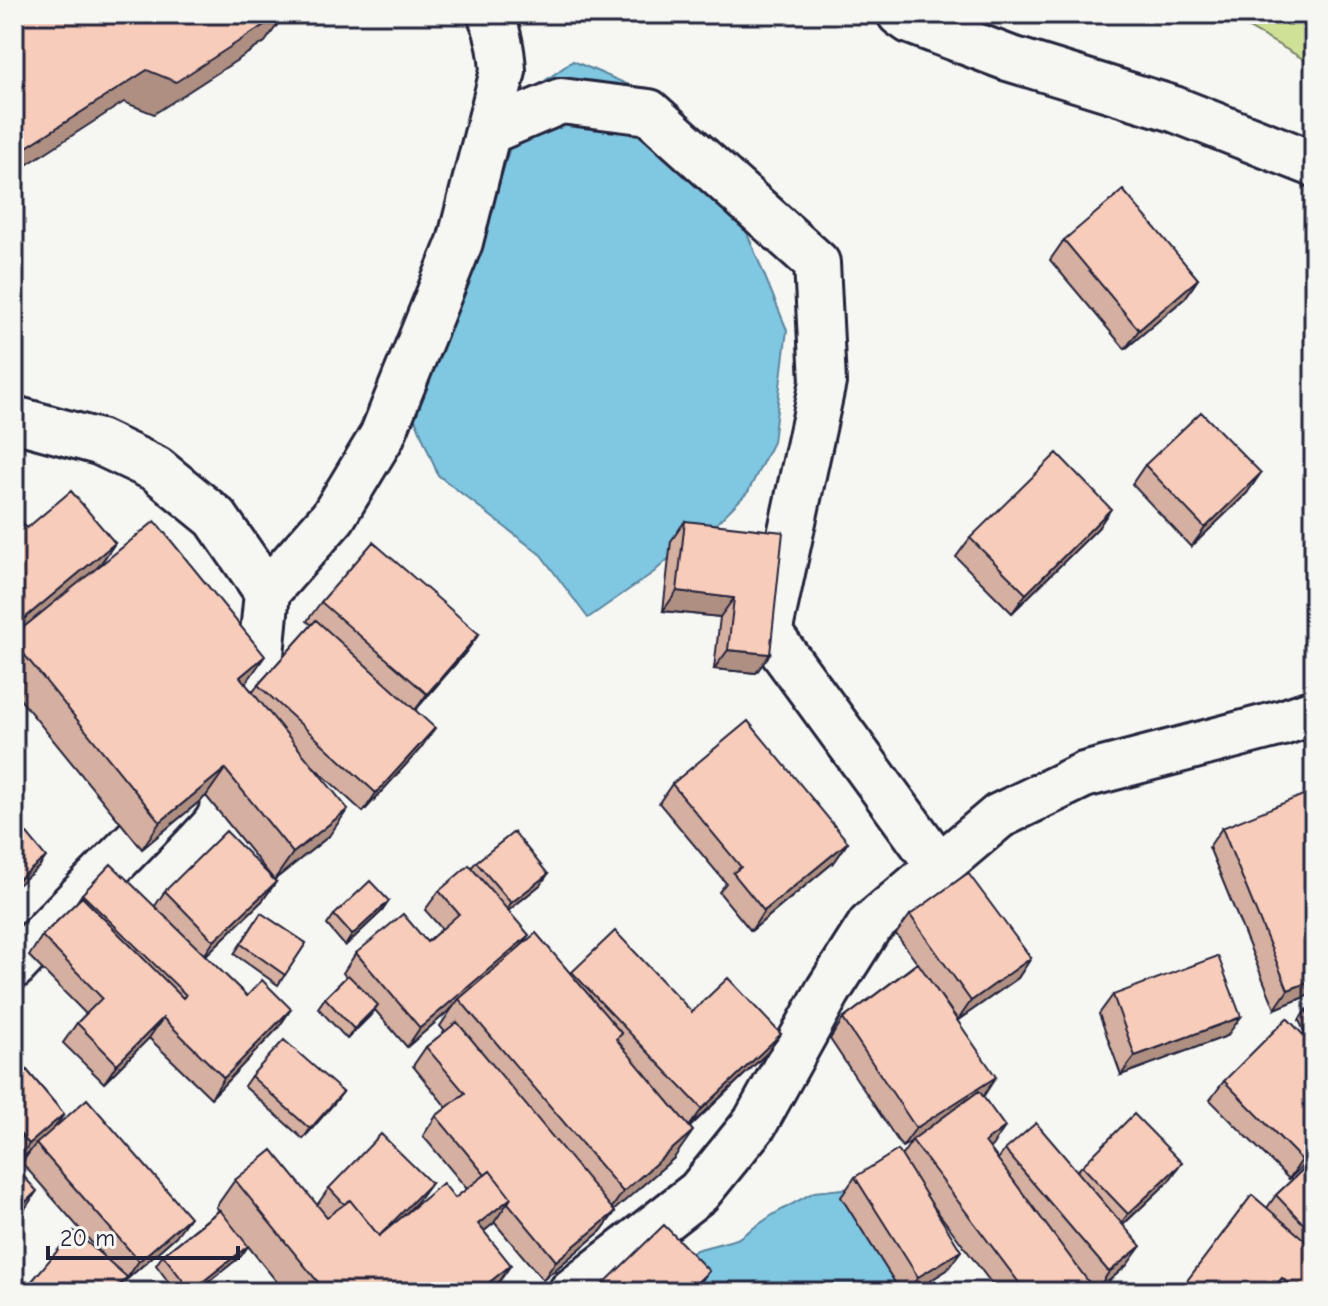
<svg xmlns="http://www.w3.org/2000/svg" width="1328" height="1306" viewBox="0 0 1328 1306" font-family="'Comic Neue',sans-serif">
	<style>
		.pitch { fill: #cee196; stroke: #788268; stroke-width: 2 }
		.water { fill: #80c7e1; stroke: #5a859f; stroke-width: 2 }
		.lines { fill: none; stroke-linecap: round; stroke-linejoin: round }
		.street-casing { stroke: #22223b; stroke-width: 50 }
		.street { stroke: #f6f6f2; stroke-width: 44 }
		.wall { fill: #d5afa0; stroke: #22223b; stroke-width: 2 }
		.shaded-wall { fill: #ae8f82; stroke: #22223b; stroke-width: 2 }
		.building { fill: #f8ccba; stroke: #22223b; stroke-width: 2 }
	</style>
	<rect width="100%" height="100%" fill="#f6f6f2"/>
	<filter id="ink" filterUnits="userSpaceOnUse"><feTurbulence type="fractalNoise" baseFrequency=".0125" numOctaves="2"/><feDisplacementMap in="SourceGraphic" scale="16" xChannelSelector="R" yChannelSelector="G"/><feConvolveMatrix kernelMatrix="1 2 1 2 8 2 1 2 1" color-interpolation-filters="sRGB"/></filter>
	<g filter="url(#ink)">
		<!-- pitch -->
		<path class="pitch" d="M1228 14H1314V65L1240 23Z"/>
		<!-- water -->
		<path class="water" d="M573 61 641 90 728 187 787 330 773 442 748 492 717 523 678 550 654 572 588 618 541 555 438 475 413 414 451 293 495 198 518 120 532 90Z
			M852 1188 894 1243 917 1292H661L665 1279 696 1250 737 1239 774 1214 814 1192Z"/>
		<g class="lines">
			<defs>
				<path id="street" d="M900 14 910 21 1008 58 1174 109 1314 164
					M488 132 561 101 649 112 817 263 823 382 769 633 939 866
					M14 419 99 442 156 469 216 518 267 592 259 676 224 742
					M267 592 333 517 382 436 460 242 503 71C502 51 499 33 490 14
					M14 966C67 908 124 855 177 797
					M571 1292 699 1192 755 1123 828 991 870 925 999 816 1084 775 1282 723 1314 712"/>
			</defs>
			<!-- street casing -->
			<use href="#street" class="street-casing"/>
			<!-- street -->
			<use href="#street" class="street"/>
		</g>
		<!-- wall -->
		<path class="wall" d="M1064 240 1198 279 1185 298 1125 349 1050 260Z
			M1145 465 1247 493 1191 547 1132 484Z
			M14 513 27 528 115 543 98 568 245 684 253 692 258 685 312 625 307 621 321 602 479 634 465 653 415 710 421 748 363 812 314 767 329 836 274 880 206 796 142 849 14 692Z
			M685 521 770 654 756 673 714 669 720 617 663 611 671 541Z
			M1098 528 1012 613 956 557 970 538Z
			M672 784 848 842 835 861 751 931 719 892 726 883 659 803Z
			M1222 828 1314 993 1275 1009 1209 847Z
			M476 862 548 874 540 885 508 911 521 947 571 974 572 972 692 1012 781 1034 767 1053 690 1127 674 1158 613 1210 615 1212 601 1231 543 1280 494 1222 484 1231 492 1292H285L248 1246 241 1256 196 1292H176L156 1265 163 1255 219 1210 216 1207 235 1180 317 1205 329 1188 431 1183 417 1202 406 1214 455 1198 467 1189 423 1136 436 1116 447 1108 413 1066 426 1047 445 1032 440 1026 453 1007 407 1047 375 1010 347 1039 318 1008 325 998 346 977 343 973 356 953 427 942 442 929 425 910 439 891 471 868Z
			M276 882 262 901 205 956 247 996 291 1009 278 1028 211 1098 149 1038 104 1083 63 1043 77 1023 86 1014 29 956 42 936 76 903 82 894 155 906 165 891Z
			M389 901 382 911 345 946 327 925 334 915Z
			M261 913 306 943 278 985 234 954Z
			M910 915 1031 958 1018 978 958 1020 934 987 983 1097 1005 1127 989 1148 998 1159 1005 1150 1077 1171 1082 1166 1168 1182 1123 1225 1127 1265 1096 1292 1089 1284 1084 1292H998L931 1203 947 1270 912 1292H901L841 1197 855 1177 902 1155 911 1142 902 1147 830 1039 843 1019 917 963 896 934Z
			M1113 995 1227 1036 1121 1075 1099 1014Z
			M1314 1006V1155L1289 1179 1210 1100 1224 1081 1308 1040 1299 1020 1306 1010Z
			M14 1055 64 1114 56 1126 176 1236 125 1281V1280L115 1292 25 1291 32 1281 106 1259 22 1163 31 1150 16 1164 14 1162Z
			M251 1076 343 1092 335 1102 303 1139 244 1086Z
			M1314 1159V1292H1179L1252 1195 1267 1208 1276 1195Z"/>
		<!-- shaded-wall -->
		<path class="shaded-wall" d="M281 14H285L265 42 154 114 124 102 14 173V155L147 70Z
			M1198 279 1185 298 1125 349 1139 330Z
			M1261 473 1247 493 1191 547 1205 528Z
			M1111 509 1098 528 1012 613 1026 594Z
			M115 543 96 570 14 639V627Z
			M677 591 734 598 720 617 663 611Z
			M479 634 465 653 413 713 427 694Z
			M728 650 770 654 756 673 714 669Z
			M265 656 246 683 221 704 240 677Z
			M435 728 421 748 363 812 376 793Z
			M225 769 206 796 142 849 160 822Z
			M348 809 329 836 274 880 293 853Z
			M848 842 835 861 751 931 764 911Z
			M46 857 39 867 14 888V883Z
			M548 874 540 885 504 914 511 903Z
			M276 882 262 901 201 960 214 941Z
			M389 901 382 911 345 946 352 935Z
			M529 935 515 954 459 999 453 1007 407 1047 420 1028Z
			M1031 958 1018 978 958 1020 971 1001Z
			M1314 980V993L1275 1009 1288 990Z
			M378 1005 371 1015 347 1039 354 1029Z
			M291 1009 278 1028 211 1098 224 1078Z
			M1241 1017 1227 1036 1121 1075 1135 1056Z
			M163 1018 149 1038 104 1083 117 1064Z
			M781 1034 767 1053 688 1128 702 1109Z
			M996 1077 983 1097 902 1147 916 1128Z
			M343 1092 335 1102 303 1139 310 1129Z
			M64 1114 51 1133 36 1144 31 1150 16 1164 29 1144Z
			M1005 1127 992 1146 971 1161 985 1142Z
			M693 1131 674 1158 604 1219 623 1192Z
			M1314 1149V1155L1289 1179 1302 1160Z
			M1182 1163 1168 1182 1114 1233 1128 1214Z
			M431 1183 417 1202 364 1257 377 1237Z
			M37 1191 24 1210 14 1219V1213Z
			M511 1198 493 1224 459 1251 478 1224Z
			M615 1212 601 1231 543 1280 556 1261Z
			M190 1217 176 1236 125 1281 139 1261Z
			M248 1246 241 1256 196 1292H190Z
			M1141 1246 1127 1265 1096 1292 1109 1272Z
			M961 1251 947 1270 912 1292H908L918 1277Z
			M511 1265 492 1292H477Z
			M709 1271 695 1290 694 1292H687Z"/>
		<!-- building -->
		<path class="building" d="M14 14H281L176 82 147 70 14 155Z
			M1123 190 1198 279 1139 330 1064 240Z
			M1201 412 1261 473 1205 528 1145 465Z
			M1057 453 1111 509 1026 594 970 538Z
			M71 491 115 543 14 627V513L27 528Z
			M155 521 265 656 240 677 348 809 293 853 225 769 160 822 14 642V635Z
			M685 521 783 532 770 654 728 650 734 598 677 591Z
			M373 542 479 634 427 694 321 602Z
			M316 620 435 728 376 793 258 685Z
			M748 721 848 842 764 911 733 873 741 867 672 784Z
			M1313 791 1314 794V980L1288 990 1222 828Z
			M14 818 46 857 14 883Z
			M226 831 276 882 214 941 165 891Z
			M514 832 548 874 511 903 476 862Z
			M111 864 247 996 262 980 291 1009 224 1078 163 1018 117 1064 77 1023 102 998 42 936 82 897 183 998 186 995 82 894Z
			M469 865 529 935 420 1028 356 953 403 914 427 942 459 914 439 891Z
			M968 873 1031 958 971 1001 910 915Z
			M370 881 389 901 352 935 334 915Z
			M261 913 306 943 285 975 241 944Z
			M615 931 692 1012 728 978 781 1034 702 1109 572 972Z
			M536 933 622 1034 616 1039 693 1131 623 1192 459 999Z
			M1218 956 1241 1017 1135 1056 1113 995Z
			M918 963 996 1077 916 1128 843 1019Z
			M348 975 378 1005 354 1029 325 998Z
			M1314 1006V1027L1306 1010Z
			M1287 1018 1314 1046V1149L1302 1160 1224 1081Z
			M457 1022 615 1212 556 1261 508 1203 511 1198 490 1171 485 1175 436 1116 465 1093 426 1047Z
			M284 1040 343 1092 310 1129 251 1076Z
			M14 1055 64 1114 29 1144 14 1127Z
			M979 1091 1005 1127 985 1142 1090 1284 1078 1292H1026L912 1140Z
			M87 1099 190 1217 139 1261 36 1144Z
			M1134 1114 1182 1163 1128 1214 1082 1166Z
			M1036 1123 1141 1246 1109 1272 1005 1150Z
			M381 1134 431 1183 379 1236 350 1200 344 1204 329 1188Z
			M272 1150 327 1217 350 1200 379 1236 443 1183 455 1198 490 1171 511 1198 478 1224 511 1265 477 1292H326L235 1180Z
			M898 1150 961 1251 918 1277 855 1177Z
			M1314 1159V1235L1276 1195Z
			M14 1166 37 1191 14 1213Z
			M1252 1195 1314 1248V1292H1299L1282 1278 1270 1292H1183L1180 1290Z
			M220 1210 248 1246 191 1291 163 1255Z
			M664 1225 709 1271 687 1292H599L597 1290Z
			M74 1231 127 1277 114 1292H45L32 1281Z"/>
	</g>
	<!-- margin -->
	<rect width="1328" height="1306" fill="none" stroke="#f6f6f2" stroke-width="48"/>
	<rect x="24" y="24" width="1280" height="1258" fill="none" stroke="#22223b" stroke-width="3" filter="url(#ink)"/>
	<!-- scale -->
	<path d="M48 1246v12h190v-12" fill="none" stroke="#22223b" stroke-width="4"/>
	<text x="60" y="1246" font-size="24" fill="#22223b" stroke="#f6f6f2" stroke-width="6" paint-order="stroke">20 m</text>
</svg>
